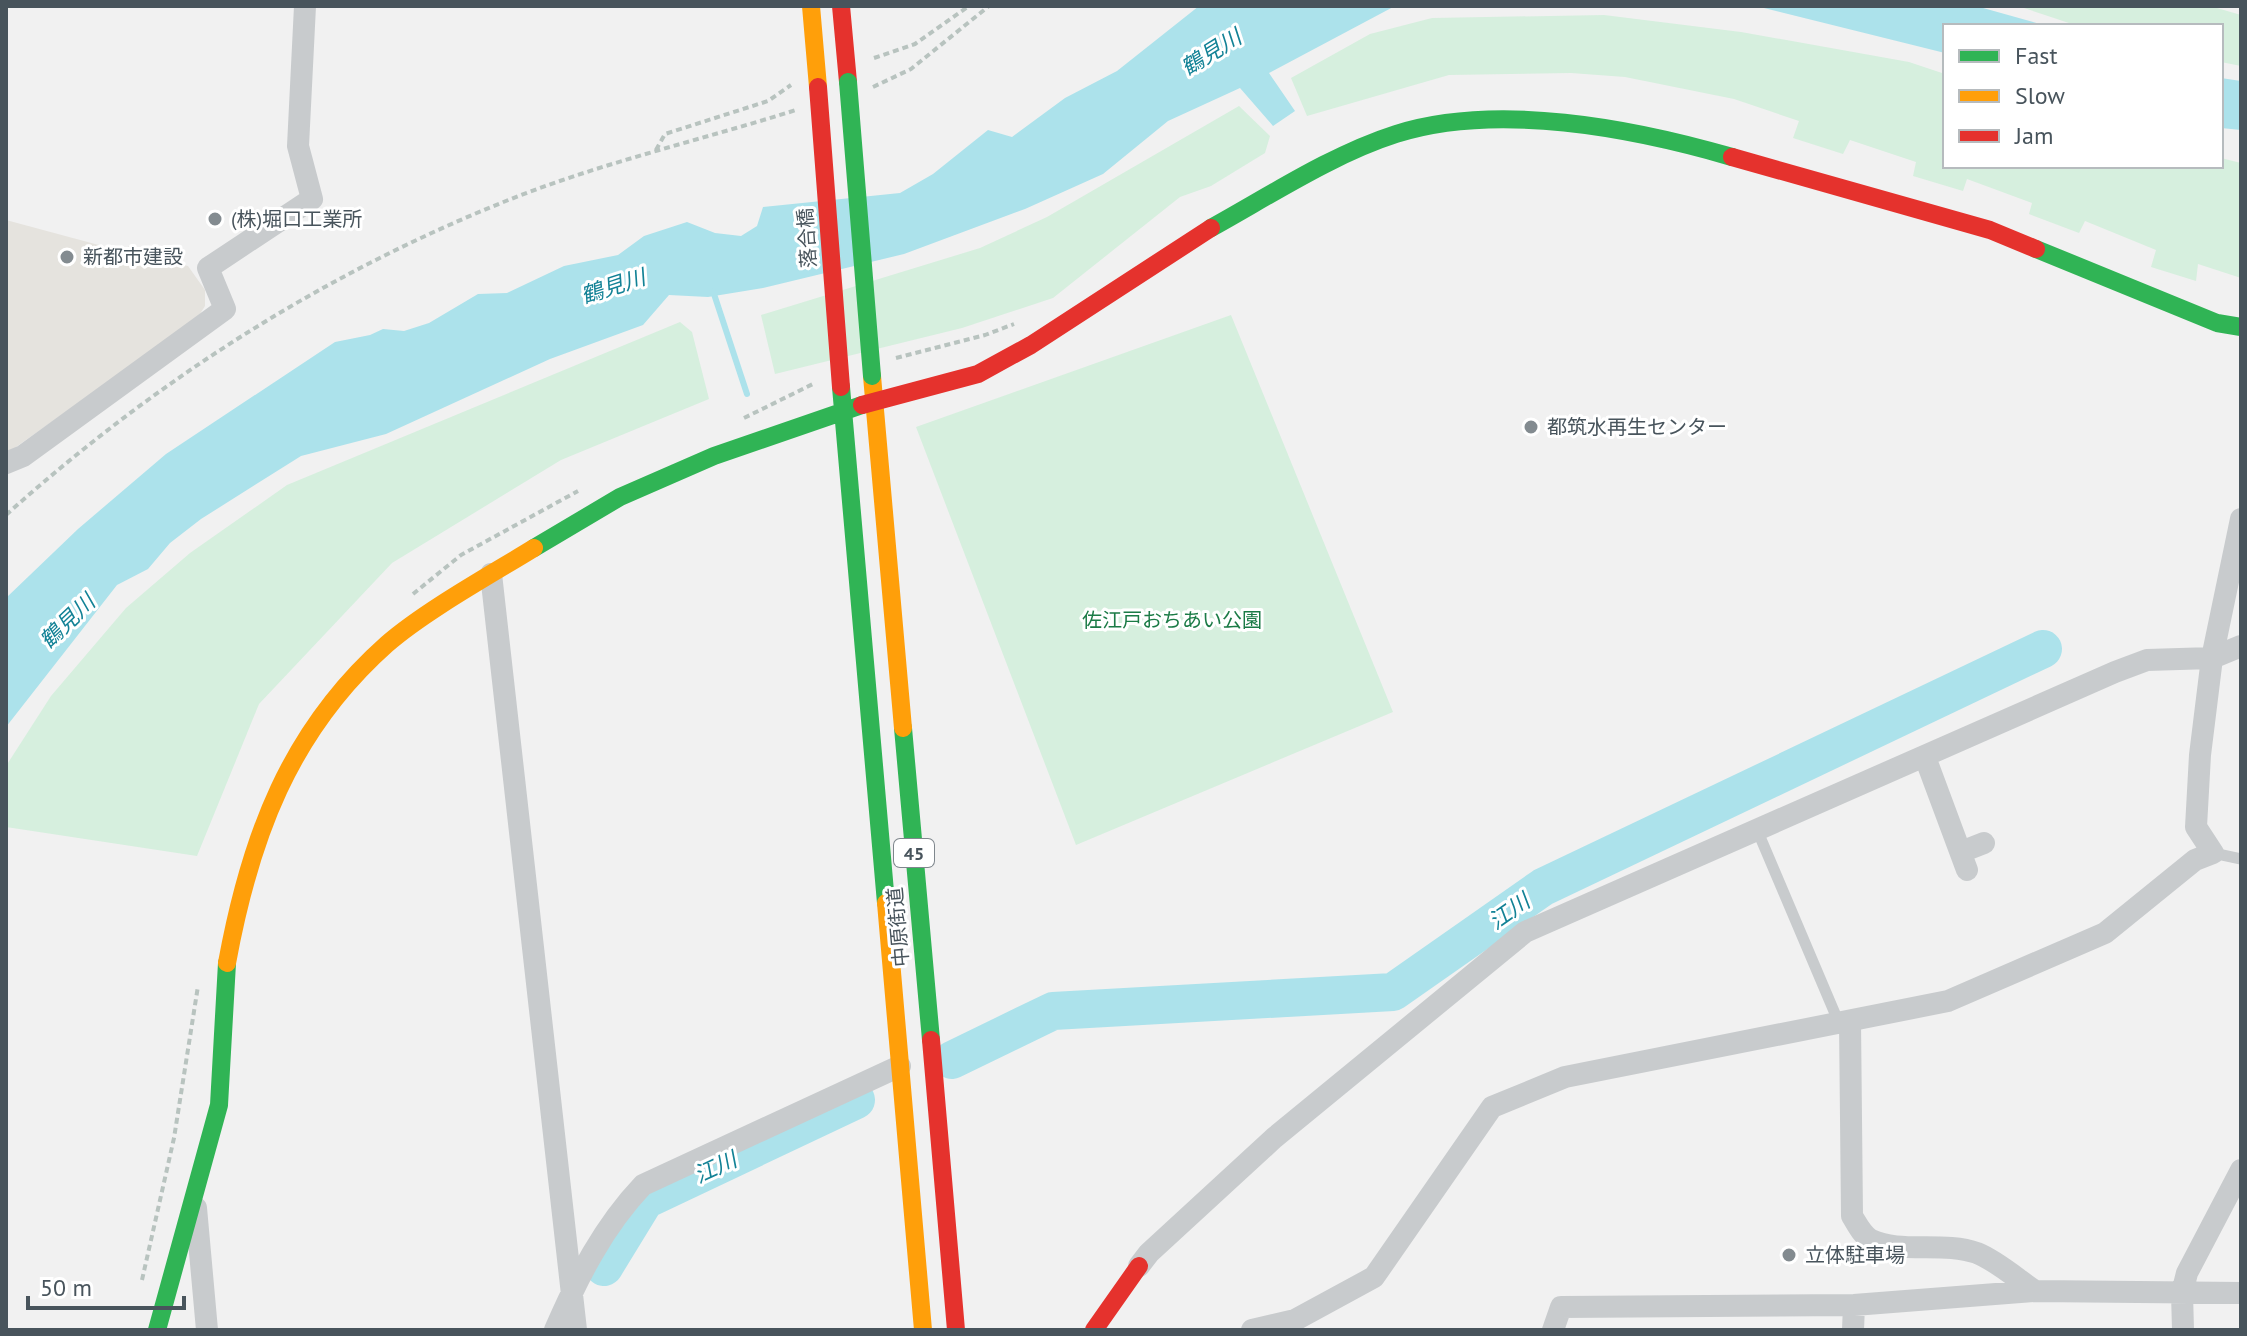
<svg xmlns="http://www.w3.org/2000/svg" width="2247" height="1336" viewBox="0 0 2247 1336" font-family="'PT Sans','Noto Sans JP',sans-serif">
	<style>
		.commercial { fill: #e5e3de }
		.green { fill: #d6efde }
		.water { fill: #ace2eb }
		.lines { fill: none; stroke-linecap: round; stroke-linejoin: round }
		.stream { stroke: #ace2eb; stroke-width: 6 }
		.river { stroke: #ace2eb; stroke-width: 38 }
		.path { stroke: #b8c3bf; stroke-width: 4; stroke-dasharray: 6 4; stroke-linecap: butt }
		.lane { stroke: #c8cbcd; stroke-width: 11 }
		.street { stroke: #c8cbcd; stroke-width: 22 }
		.fast { stroke: #30b455; stroke-width: 18 }
		.slow { stroke: #ff9f0a; stroke-width: 18 }
		.jam { stroke: #e5322d; stroke-width: 18 }
		.fast-bridge { stroke: #30b455; stroke-width: 18 }
		.jam-bridge { stroke: #e5322d; stroke-width: 18 }
		.poi-dot { fill: #838b90; stroke: #fff; stroke-width: 3 }
		.labels { text-anchor: middle; dominant-baseline: central; stroke-width: 6; stroke-linejoin: round; paint-order: stroke }
		.shield { fill: #fff; stroke: #7f878d; stroke-width: 2 }
		.shield-label { font-size: 18px; font-weight: bold; fill: #48545c }
		.poi-label { font-size: 20px; fill: #48545c; stroke: #fff; text-anchor: start }
		.street-label { font-size: 20px; fill: #48545c; stroke: #fff }
		.park-label { font-size: 20px; fill: #1b7b46; stroke: #fff }
		.water-label { font-size: 22px; font-style: italic; fill: #128296; stroke: #fff }
	</style>
	<rect width="100%" height="100%" fill="#f1f1f1"/>
	<!-- commercial -->
	<path class="commercial" d="M6 220 121 251 133 244 140 254 188 266 205 290V306L196 320 6 454Z"/>
	<!-- green -->
	<path class="green" d="M2018 6H2210L2241 15V66L2221 62V26H2078Z
		M1604 15 1741 32 1909 62 1945 74V166H2221V158L2241 163V278L2198 264 2196 281 2151 267 2156 250 2085 221 2079 233 2029 214 2032 203 1967 179 1963 191 1913 176 1916 162 1850 140 1843 154 1793 138 1799 121 1734 99 1625 77 1571 73 1449 75 1307 116 1291 78 1370 34 1432 18Z
		M1239 106 1270 136 1265 153 1211 186 1180 197 1053 298 962 328 775 374 761 315 980 248 1047 217Z
		M1231 315 1393 712 1076 845 916 427Z
		M680 322 692 332 709 399 561 460 392 563 259 704 197 856 6 827V766L51 696 126 608 190 553 287 485Z"/>
	<!-- water -->
	<path class="water" d="M1199 6H1395L1269 73 1295 111 1273 126 1240 88 1168 121 1103 174 1025 209 904 254 763 288 708 297 669 295 643 325 550 359 386 434 301 456 201 519 170 543 148 569 117 585 6 727V598L78 529 166 454 335 342 370 335 383 329 404 331 429 323 478 294 507 293 564 266 618 255 644 236 687 222 715 233 741 236 757 226 763 207 900 193 933 174 988 130 1012 137 1065 98 1117 71Z
		M1756 6H1976L2047 26H1945V53Z
		M2221 78 2241 81V130L2221 128Z"/>
	<g class="lines">
		<!-- stream -->
		<path class="stream" d="M713 291 747 394"/>
		<!-- river -->
		<path class="river" d="M952 1060 1053 1011 1393 992 1543 887 2043 649
			M604 1267 645 1200 856 1100"/>
		<!-- path -->
		<path class="path" d="M874 58 915 44 969 6
			M873 87 911 69 989 6
			M656 150 665 134 768 101 791 85
			M896 358 985 335 1014 324
			M744 418 815 383
			M6 515C153 383 318 277 501 203 596 164 698 141 796 110
			M413 594 461 555 578 491
			M142 1280 174 1138 198 986"/>
		<!-- lane -->
		<path class="lane" d="M1758 832 1839 1023
			M2213 853 2241 859"/>
		<!-- street -->
		<path class="street" d="M6 463 23 456 225 309 208 268 312 199 298 146 305 6
			M491 574 576 1330
			M1925 757 1967 870
			M1961 852 1984 843
			M1850 1021 1852 1216C1857 1224 1862 1235 1871 1240 1900 1254 1944 1241 1977 1253 1997 1261 2017 1279 2035 1291
			M196 1208 207 1330
			M1139 1266 1149 1253 1274 1138 1525 932 2115 672 2147 660 2212 658 2241 646
			M555 1330C578 1277 603 1227 643 1185L900 1066
			M1252 1330 1295 1320 1374 1277 1492 1107 1565 1077 1948 1001 2105 933 2195 860 2213 853 2196 827 2200 755 2212 658 2241 519
			M1553 1330 1561 1307 1854 1305 2035 1291 2241 1293
			M1853 1330 1854 1305
			M2183 1330 2182 1293 2187 1273 2241 1170"/>
		<!-- fast -->
		<path class="fast" d="M1211 228C1269 196 1333 154 1396 134 1497 102 1632 128 1732 157
			M2036 249 2217 323 2241 327
			M841 387 886 903
			M534 548 620 497 714 456 862 405
			M903 728 931 1040
			M157 1330 219 1105 227 963"/>
		<!-- slow -->
		<path class="slow" d="M811 6 818 87
			M872 376 903 728
			M886 903 923 1330
			M227 963C250 838 289 731 387 644 425 611 490 575 534 548"/>
		<!-- jam -->
		<path class="jam" d="M841 6 848 82
			M1732 157 1990 230 2036 249
			M862 405 978 374 1031 345 1211 228
			M931 1040 956 1330
			M1094 1330 1139 1266"/>
		<!-- fast-bridge -->
		<path class="fast-bridge" d="M848 82 872 376"/>
		<!-- jam-bridge -->
		<path class="jam-bridge" d="M818 87 841 387"/>
	</g>
	<!-- markers -->
	<g class="poi-dot">
		<circle cx="215" cy="219" r="8"/>
		<circle cx="67" cy="257" r="8"/>
		<circle cx="1531" cy="427" r="8"/>
		<circle cx="1789" cy="1255" r="8"/>
	</g>
	<g class="labels">
		<!-- shield labels -->
		<rect class="shield" x="894" y="839" width="40" height="28" rx="6"/>
		<g class="shield-label">
			<text x="914" y="853">45</text>
		</g>
		<!-- poi labels -->
		<g class="poi-label">
			<text x="231" y="219">(株)堀口工業所</text>
			<text x="83" y="257">新都市建設</text>
			<text x="1547" y="427">都筑水再生センター</text>
			<text x="1805" y="1255">立体駐車場</text>
		</g>
		<!-- street labels -->
		<g class="street-label">
			<text transform="translate(807 238) rotate(-94)">落合橋</text>
			<text transform="translate(898 927) rotate(-95)">中原街道</text>
		</g>
		<!-- park labels -->
		<g class="park-label">
			<text x="1172" y="620">佐江戸おちあい公園</text>
		</g>
		<!-- water labels -->
		<g class="water-label">
			<text transform="translate(1211 52) rotate(-32)">鶴見川</text>
			<text transform="translate(613 286) rotate(-18)">鶴見川</text>
			<text transform="translate(67 621) rotate(-44)">鶴見川</text>
			<text transform="translate(1509 911) rotate(-35)">江川</text>
			<text transform="translate(715 1167) rotate(-25)">江川</text>
		</g>
	</g>
	<!-- border -->
	<rect width="2247" height="1336" fill="none" stroke="#48545c" stroke-width="16"/>
	<!-- legend -->
	<rect x="1943" y="24" width="280" height="144" fill="#ffffff" stroke="#b6bbbe" stroke-width="2"/>
	<rect x="1959" y="50" width="40" height="12" fill="#30b455" stroke="#b6bbbe" stroke-width="2"/>
	<text x="2015" y="64" font-size="24" fill="#48545c">Fast</text>
	<rect x="1959" y="90" width="40" height="12" fill="#ff9f0a" stroke="#b6bbbe" stroke-width="2"/>
	<text x="2015" y="104" font-size="24" fill="#48545c">Slow</text>
	<rect x="1959" y="130" width="40" height="12" fill="#e5322d" stroke="#b6bbbe" stroke-width="2"/>
	<text x="2015" y="144" font-size="24" fill="#48545c">Jam</text>
	<!-- scale -->
	<path d="M28 1296v12h156v-12" fill="none" stroke="#48545c" stroke-width="4"/>
	<text x="40" y="1296" font-size="24" fill="#48545c" stroke="#ffffff" stroke-width="6" paint-order="stroke">50 m</text>
</svg>
